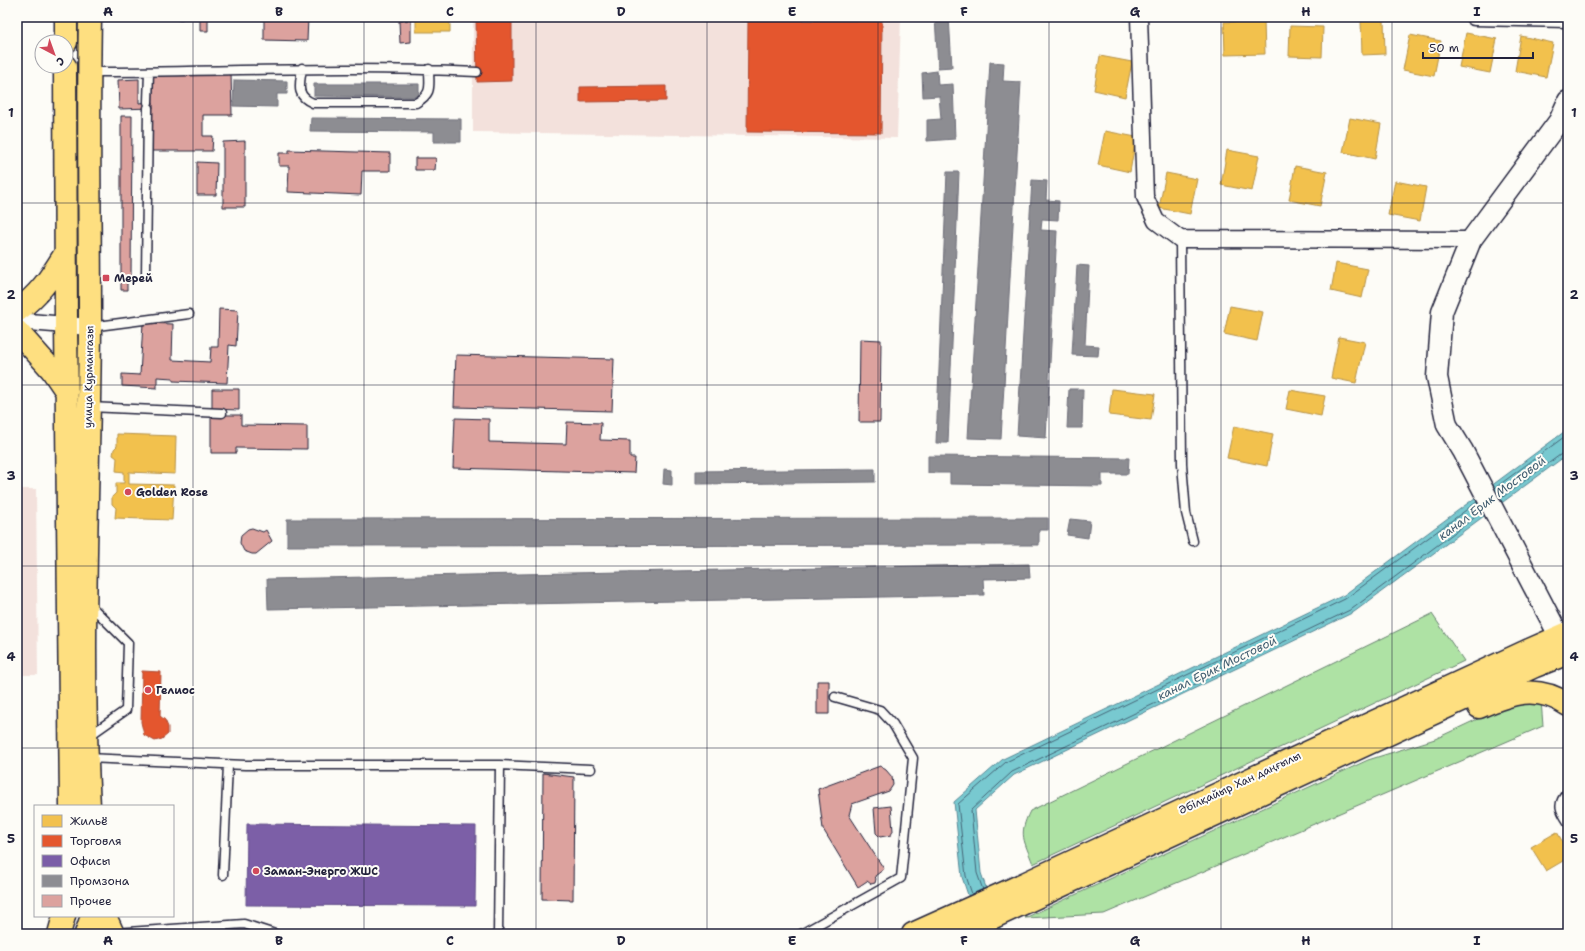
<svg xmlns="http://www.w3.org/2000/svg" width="1585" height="951" viewBox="0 0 1585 951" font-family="'Shantell Sans',sans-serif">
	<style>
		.built { fill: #f3e1dc }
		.green { fill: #aee2a4; stroke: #688270 }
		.water { fill: #78c9d0; stroke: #568694 }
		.homes { fill: #f2c14e; stroke: #b49148 }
		.shops { fill: #e4572e; stroke: #aa4732 }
		.offices { fill: #7b5ea7; stroke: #604c87 }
		.industry { fill: #8d8d92; stroke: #6d6d78 }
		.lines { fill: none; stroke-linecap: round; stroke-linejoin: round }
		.shore { stroke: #446577; stroke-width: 1 }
		.building { fill: #dca29e; stroke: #22223b }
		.service-casing { stroke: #22223b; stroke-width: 11 }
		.minor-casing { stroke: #22223b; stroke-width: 19 }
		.tertiary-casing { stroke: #22223b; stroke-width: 23 }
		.primary-casing { stroke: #22223b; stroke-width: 25 }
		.service { stroke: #fdfcf7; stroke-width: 8 }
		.minor { stroke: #fdfcf7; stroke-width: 16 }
		.tertiary { stroke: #fdfcf7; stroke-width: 20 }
		.primary { stroke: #fedf80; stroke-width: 22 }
		.grid { fill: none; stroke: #22223b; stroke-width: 1; stroke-opacity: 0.55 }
		.poi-dot { fill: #d1495b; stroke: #fdfcf7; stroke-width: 1.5 }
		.labels { text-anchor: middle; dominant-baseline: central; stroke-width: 4; stroke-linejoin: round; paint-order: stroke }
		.poi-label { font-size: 11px; font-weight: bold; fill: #22223b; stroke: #fdfcf7; text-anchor: start }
		.street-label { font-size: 11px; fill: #22223b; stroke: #fdfcf7 }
		.water-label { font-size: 12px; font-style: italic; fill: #405c6f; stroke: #fdfcf7 }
		.neatline { fill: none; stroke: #22223b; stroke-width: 1.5 }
		.grid-label { font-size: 13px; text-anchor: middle; font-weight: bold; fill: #22223b }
	</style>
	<rect width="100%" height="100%" fill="#fdfcf7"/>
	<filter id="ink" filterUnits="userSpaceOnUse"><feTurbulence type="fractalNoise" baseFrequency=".025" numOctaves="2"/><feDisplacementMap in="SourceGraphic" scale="8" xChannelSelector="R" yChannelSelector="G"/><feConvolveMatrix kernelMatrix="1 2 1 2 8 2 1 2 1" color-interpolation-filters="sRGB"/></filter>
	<g filter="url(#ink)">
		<!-- built -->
		<path class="built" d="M473 17H901L897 138 473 132Z
			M17 489H36L38 675H17Z"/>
		<!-- green -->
		<path class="green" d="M1432 614 1464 661 1033 864C1024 840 1018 835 1030 811Z
			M1518 700H1541L1543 726 1104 914 1025 918 1368 760 1435 739Z"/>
		<!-- water -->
		<path class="water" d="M1568 429V454L1354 612 1014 775 975 810 981 873 1002 934H981L962 877 954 802 1003 759 1344 595Z"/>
		<!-- homes -->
		<path class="homes" d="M416 17H450V32H416Z
			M1384 19 1385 54 1362 55 1361 20Z
			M1264 21 1265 54 1225 55 1224 22Z
			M1290 26 1323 27 1322 57 1289 56Z
			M1466 33 1497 39 1490 73 1459 67Z
			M1410 35 1441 41 1434 76 1403 70Z
			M1521 36 1553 43 1546 77 1515 71Z
			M1100 56 1132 62 1125 97 1094 90Z
			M1350 118 1381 124 1375 159 1343 152Z
			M1105 131 1136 137 1130 172 1098 165Z
			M1227 150 1259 156 1252 191 1221 185Z
			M1295 166 1327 172 1320 206 1289 200Z
			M1166 173 1197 179 1190 214 1159 208Z
			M1395 181 1426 187 1420 221 1388 215Z
			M1336 263 1368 269 1362 298 1331 291Z
			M1230 306 1263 312 1257 341 1224 334Z
			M1339 337 1365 342 1356 383 1331 378Z
			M1112 389 1155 394 1151 420 1109 415Z
			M1290 390 1325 396 1321 416 1286 409Z
			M1234 426 1273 434 1267 466 1227 458Z
			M117 434 176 436 175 474 129 472V484L174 485 172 520 115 518 116 508 112 504V497L116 493V483H124V472L116 471 117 458 113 455 114 449 117 446Z
			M1557 832 1568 851V858L1546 871 1531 847Z"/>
		<!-- shops -->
		<path class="shops" d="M476 17H512V81L477 82Z
			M748 20 882 21 881 133 747 132Z
			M666 86V101L580 102V87Z
			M17 493H18V508H17Z
			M142 671 161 672 160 716 165 720 168 727V734L162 739 155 741 144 735 141 722Z"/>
		<!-- offices -->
		<path class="offices" d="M247 824 476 826 475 906 246 905Z"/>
		<!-- industry -->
		<path class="industry" d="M935 17H949L952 67 938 68Z
			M990 62 1004 63 1003 81 1021 82 1001 439 968 438Z
			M937 71 938 85 953 84 955 139 927 141V120L941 119 939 96 923 97 922 73Z
			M234 80 287 81V94H277V107L233 106Z
			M314 84H419V97L314 96Z
			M311 118 461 119V142H434V132L310 131Z
			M947 172H959L948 443H936Z
			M1032 180 1047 181 1046 200 1059 201 1058 220 1042 219 1041 230 1057 231 1046 438 1017 436Z
			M1077 265 1089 266 1085 345 1099 346 1098 356 1072 355Z
			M1069 389H1083L1082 428H1067Z
			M928 456 1129 458 1128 474H1102V486L950 484V473H928Z
			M664 469 672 470V485L663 484Z
			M875 469V482L696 484V471Z
			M1048 518V530H1039V545L287 546V519Z
			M1070 519 1090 521 1088 538 1067 535Z
			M1029 564 1030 578 983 579 984 595 268 609 267 579Z"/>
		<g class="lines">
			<!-- shore -->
			<path class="shore" d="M1495 488 1568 434
				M1500 499 1564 452 1568 451
				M983 890 977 873 971 810 1012 772 1352 609 1482 512
				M972 894 966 876 958 804 1006 762 1345 599 1477 502"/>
		</g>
		<!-- building -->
		<path class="building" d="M177 17H183V19L177 20Z
			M200 17H208V31H200Z
			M264 17H308L307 41 264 40Z
			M411 20V42L400 43 399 21Z
			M153 73H231L232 115H203V136H213L212 151H152Z
			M139 79V103L153 102V108L119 109 118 80Z
			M121 116H132L131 280H127V290H121Z
			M245 141V207H223V142Z
			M289 150 390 153V171H362L361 195 288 192 289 166H279V153H289Z
			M415 158H436L435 170H415Z
			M197 162 217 163 216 195H197Z
			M219 309 238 310 236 346 229 345 227 383 173 381V378L157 377V388L122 386V374L140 375 143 323 173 324 172 360 210 362 211 347H218Z
			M860 339 881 340 880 422H859Z
			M456 355 614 359 612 411 454 407Z
			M212 389H239V410L212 409Z
			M211 415H241V425L307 426V449L236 448V453H211Z
			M455 418 489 419V442L566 444 567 422 601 423 600 440 630 441V458H635L634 473 453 468Z
			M252 528 263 532 266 530 272 541 256 554H252L244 551 240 543 241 535 248 529Z
			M817 681H829V714H817Z
			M880 766 886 770 892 777 893 785 889 791 852 804 849 815 884 869 875 876 876 879 875 883 871 884 867 881 858 887 823 829 818 789Z
			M543 773 574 777 573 900 542 899Z
			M891 806 893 831 891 835 880 837 876 833 874 808Z"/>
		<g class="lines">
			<defs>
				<path id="service" d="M302 68C300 84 295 96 313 103H416C433 93 429 87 429 69
					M89 72C218 72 347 65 477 72
					M148 102 149 72
					M1180 239 1182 464 1186 513 1193 541
					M146 276 148 108
					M90 327 189 314
					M89 407 222 413
					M89 604 128 643 126 710 89 736
					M87 758 245 765H500L591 769
					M1568 792C1556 804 1560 810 1568 822
					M223 875 228 765
					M113 933 244 924 275 934
					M498 934 500 765
					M801 934 901 878 913 758 893 724 880 710 835 697"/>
				<path id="minor" d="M1139 17 1145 197 1156 221 1180 239 1471 240
					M1474 17 1568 19
					M17 321 90 327"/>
				<path id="tertiary" d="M1567 651 1463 451 1447 425 1437 377 1442 312 1471 240 1559 121 1568 101"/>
				<path id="primary" d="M66 42V17
					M65 66 66 324 71 806
					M17 311C41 293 50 278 65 254
					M17 331 52 370 67 392
					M1479 707C1511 693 1537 684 1568 705
					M89 806C80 646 89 486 90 326 90 223 88 120 90 17
					M105 916 113 934
					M59 934 64 916
					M86 934 92 916
					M913 934 1013 889 1527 651 1568 633
					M957 934 1535 666 1568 653"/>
			</defs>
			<!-- service casing -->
			<use href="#service" class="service-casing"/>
			<!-- minor casing -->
			<use href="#minor" class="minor-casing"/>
			<!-- tertiary casing -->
			<use href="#tertiary" class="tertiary-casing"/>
			<!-- primary casing -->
			<use href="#primary" class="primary-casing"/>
			<!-- service -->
			<use href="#service" class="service"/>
			<!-- minor -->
			<use href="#minor" class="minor"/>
			<!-- tertiary -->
			<use href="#tertiary" class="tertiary"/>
			<!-- primary -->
			<use href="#primary" class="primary"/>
		</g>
	</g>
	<!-- grid -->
	<path class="grid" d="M193 17V934M364 17V934M536 17V934M707 17V934M878 17V934M1049 17V934M1221 17V934M1392 17V934M17 203H1568M17 385H1568M17 566H1568M17 748H1568"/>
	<!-- markers -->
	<g class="poi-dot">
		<rect x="102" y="274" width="8" height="8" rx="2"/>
		<circle cx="128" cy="492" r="4"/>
		<circle cx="148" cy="690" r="4"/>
		<circle cx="256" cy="871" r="4"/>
	</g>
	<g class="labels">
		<!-- poi labels -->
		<g class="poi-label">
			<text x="114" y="278">Мерей</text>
			<text x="136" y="492">Golden Rose</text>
			<text x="156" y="690">Гелиос</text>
			<text x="264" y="871">Заман-Энерго ЖШС</text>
		</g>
		<!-- street labels -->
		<g class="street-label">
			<text transform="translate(89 377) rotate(-89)">улица Курмангазы</text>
			<text transform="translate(1240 783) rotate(-25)">Әбілқайыр Хан даңғылы</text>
		</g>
		<!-- water labels -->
		<g class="water-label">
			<text transform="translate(1492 498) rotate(-37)">канал Ерик Мостовой</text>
			<text transform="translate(1217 668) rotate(-26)">канал Ерик Мостовой</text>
		</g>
	</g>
	<!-- margin -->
	<rect width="1585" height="951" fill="none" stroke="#fdfcf7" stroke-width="44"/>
	<!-- legend -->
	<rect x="34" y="805" width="140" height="112" fill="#fdfcf7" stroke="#a5a5ac"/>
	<rect x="42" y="815" width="20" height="12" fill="#f2c14e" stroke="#a5a5ac"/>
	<text x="70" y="825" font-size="12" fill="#22223b">Жильё</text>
	<rect x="42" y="835" width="20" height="12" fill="#e4572e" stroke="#a5a5ac"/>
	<text x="70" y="845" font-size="12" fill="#22223b">Торговля</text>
	<rect x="42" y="855" width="20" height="12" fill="#7b5ea7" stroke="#a5a5ac"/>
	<text x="70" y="865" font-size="12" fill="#22223b">Офисы</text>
	<rect x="42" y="875" width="20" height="12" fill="#8d8d92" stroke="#a5a5ac"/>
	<text x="70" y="885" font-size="12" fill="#22223b">Промзона</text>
	<rect x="42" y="895" width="20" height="12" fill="#dca29e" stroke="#a5a5ac"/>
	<text x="70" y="905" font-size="12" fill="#22223b">Прочее</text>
	<!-- north arrow -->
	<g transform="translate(54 54) rotate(139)"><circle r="19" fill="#fdfcf7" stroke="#a5a5ac"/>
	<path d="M0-3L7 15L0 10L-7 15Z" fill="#d1495b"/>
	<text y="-6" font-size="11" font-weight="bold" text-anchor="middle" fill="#22223b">С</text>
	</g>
	<!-- scale -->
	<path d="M1423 52v6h110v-6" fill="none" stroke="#22223b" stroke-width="2"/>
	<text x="1429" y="52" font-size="12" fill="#22223b" stroke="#fdfcf7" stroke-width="3" paint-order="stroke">50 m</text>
	<rect x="22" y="22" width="1541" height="907" class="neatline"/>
	<g class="grid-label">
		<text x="108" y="16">A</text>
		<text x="279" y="16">B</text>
		<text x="450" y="16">C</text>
		<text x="621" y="16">D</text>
		<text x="792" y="16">E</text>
		<text x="964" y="16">F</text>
		<text x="1135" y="16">G</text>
		<text x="1306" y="16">H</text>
		<text x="1477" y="16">I</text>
		<text x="11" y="117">1</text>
		<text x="1574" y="117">1</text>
		<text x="11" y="299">2</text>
		<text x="1574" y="299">2</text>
		<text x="11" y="480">3</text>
		<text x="1574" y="480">3</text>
		<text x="11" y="661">4</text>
		<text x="1574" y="661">4</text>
		<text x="11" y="843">5</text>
		<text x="1574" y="843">5</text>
		<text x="108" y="945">A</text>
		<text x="279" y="945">B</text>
		<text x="450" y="945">C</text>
		<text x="621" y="945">D</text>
		<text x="792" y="945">E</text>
		<text x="964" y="945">F</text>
		<text x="1135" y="945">G</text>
		<text x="1306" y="945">H</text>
		<text x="1477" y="945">I</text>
	</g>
</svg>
